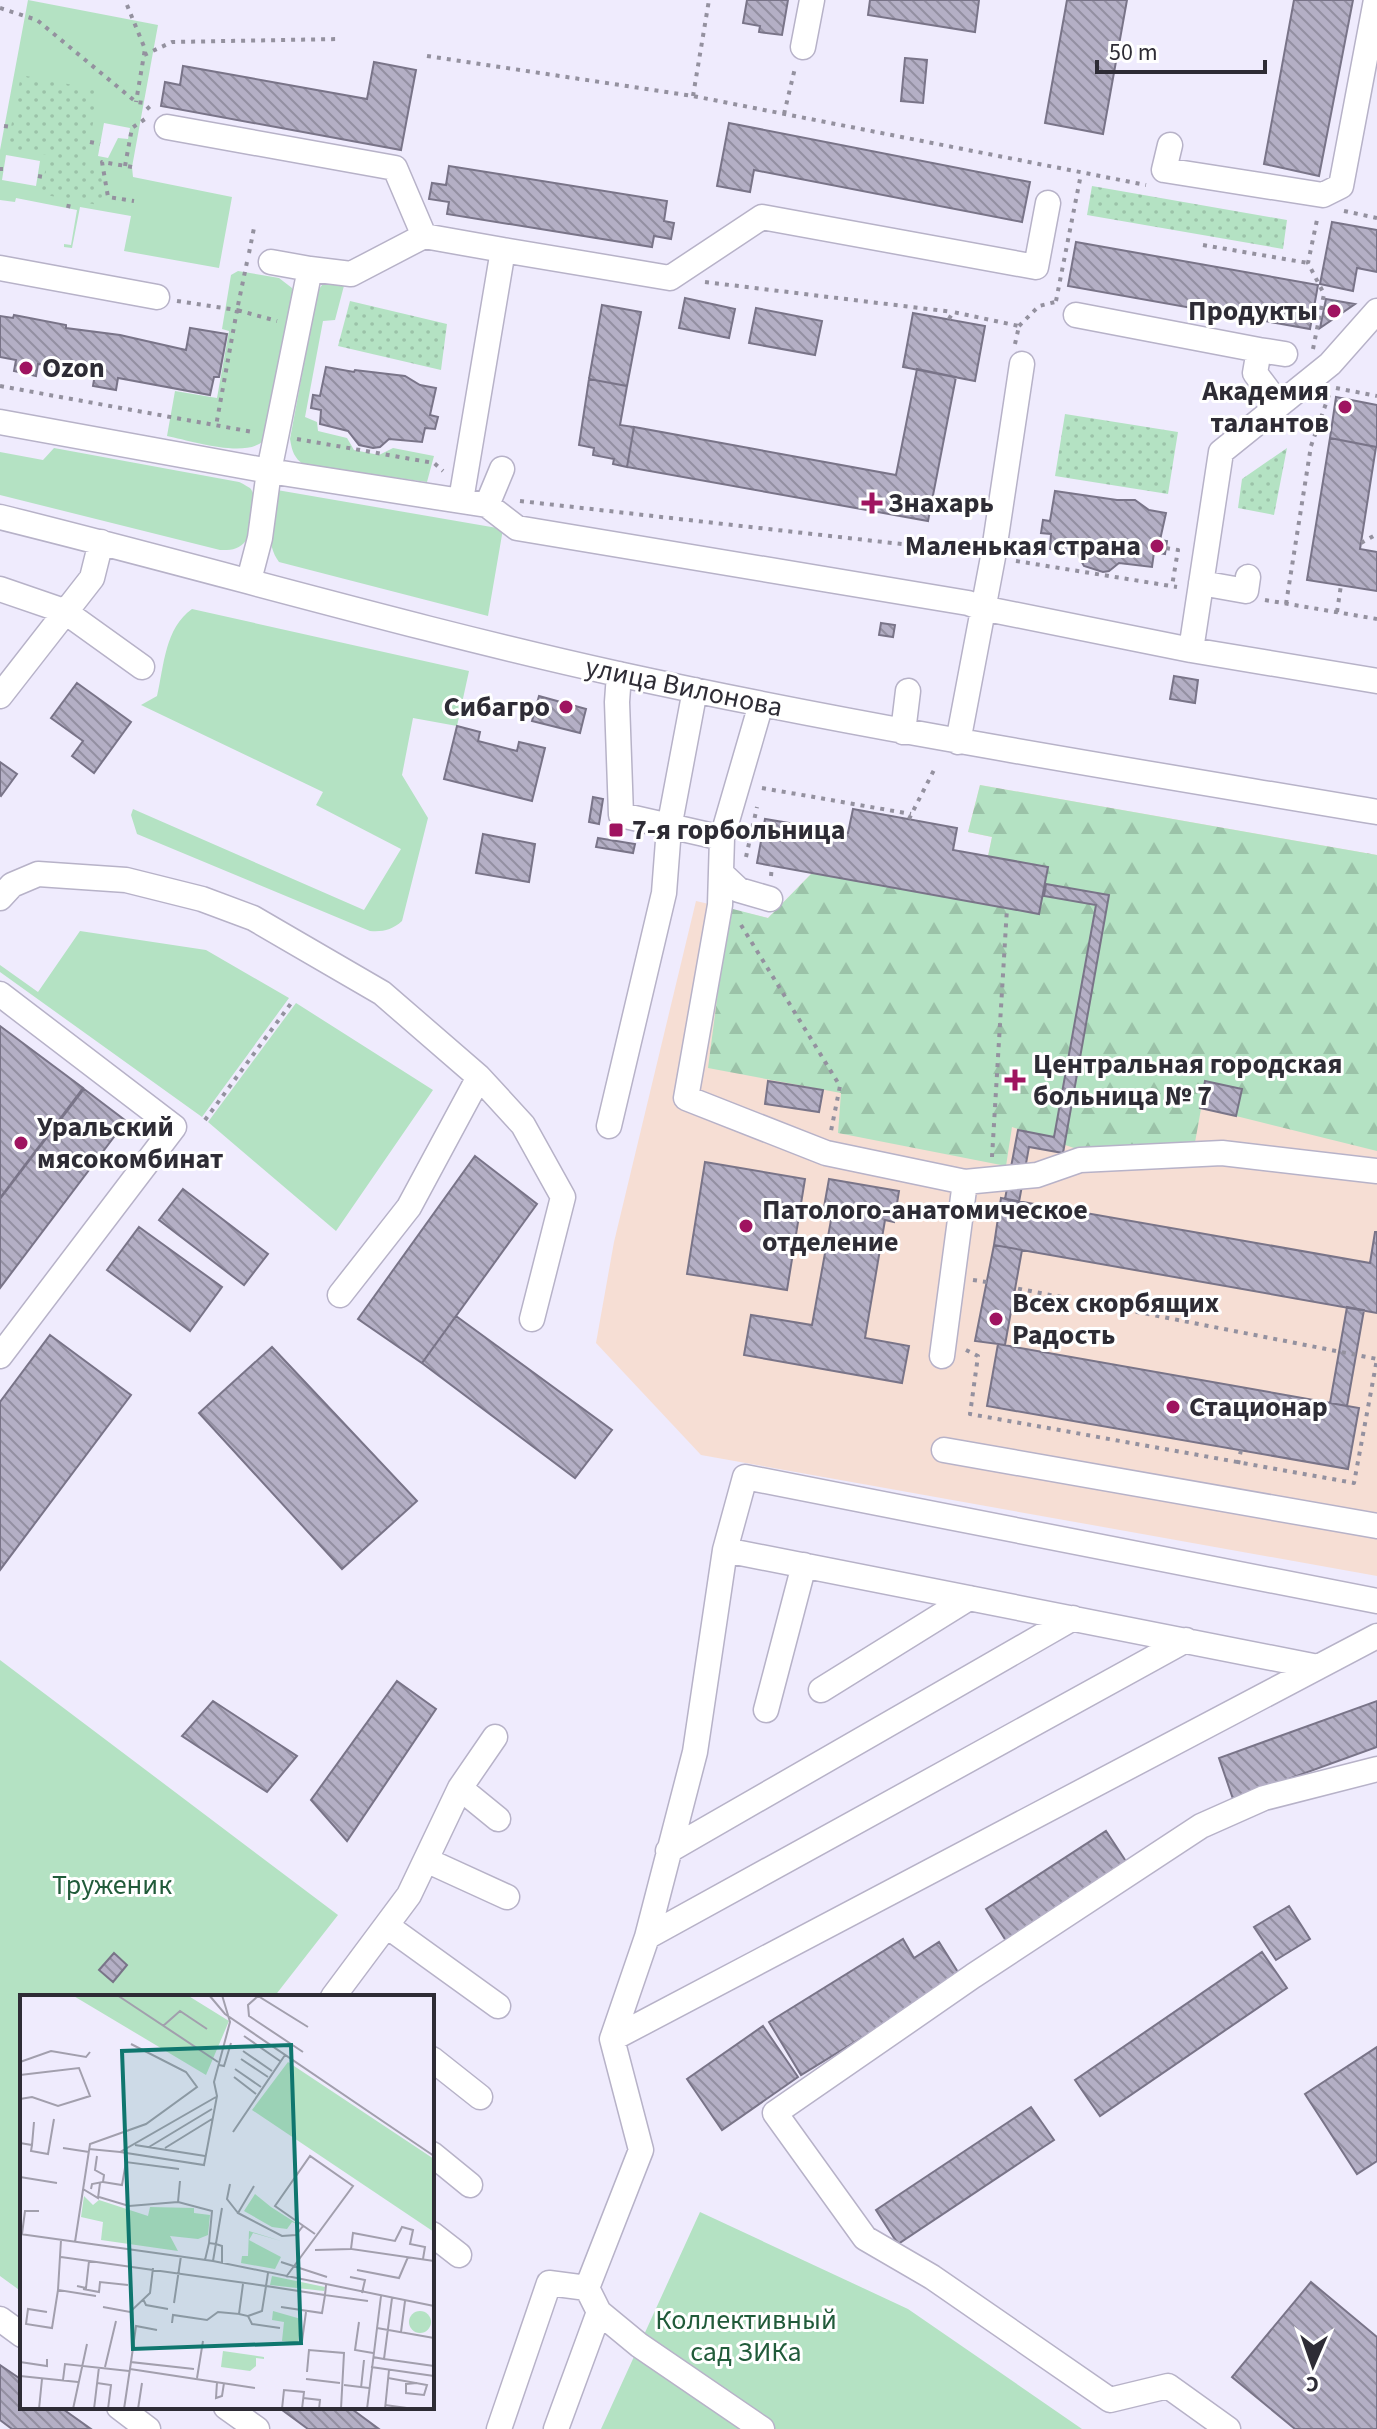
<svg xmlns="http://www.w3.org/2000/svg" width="1377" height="2429" viewBox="0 0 1377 2429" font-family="'Source Sans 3',sans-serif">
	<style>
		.medical { fill: #f6ded4 }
		.green { fill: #b4e2c3; fill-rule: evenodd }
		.forest { fill: url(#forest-firs) }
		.park { fill: url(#park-dots) }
		.building { fill: url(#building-back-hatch); stroke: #797488; stroke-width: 2 }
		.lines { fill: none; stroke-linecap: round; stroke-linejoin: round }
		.minor-casing { stroke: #b7b2c8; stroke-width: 27 }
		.path { stroke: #94919f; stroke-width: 4; stroke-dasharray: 4 6; stroke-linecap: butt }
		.minor { stroke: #fff; stroke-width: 24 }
		.poi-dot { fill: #9f1460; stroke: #fff; stroke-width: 3 }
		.labels { text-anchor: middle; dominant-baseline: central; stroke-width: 6; stroke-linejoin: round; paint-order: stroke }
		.poi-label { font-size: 28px; font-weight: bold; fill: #2e2c35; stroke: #fff; text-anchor: start }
		.street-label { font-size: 28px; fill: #2e2c35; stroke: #fff }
		.park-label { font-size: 28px; fill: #215b3a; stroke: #fff }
		.inset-road { fill: none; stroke: #a29fad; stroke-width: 2 }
		.view { fill: #0f766e; fill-opacity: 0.15; stroke: #0f766e; stroke-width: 4 }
		.inset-edge { fill: none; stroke: #2e2c35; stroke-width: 4 }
	</style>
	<defs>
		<pattern id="forest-firs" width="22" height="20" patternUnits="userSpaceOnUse" patternTransform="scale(2)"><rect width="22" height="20" fill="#b4e2c3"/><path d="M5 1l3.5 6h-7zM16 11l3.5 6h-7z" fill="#9bc2a8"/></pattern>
		<pattern id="park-dots" width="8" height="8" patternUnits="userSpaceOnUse" patternTransform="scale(2)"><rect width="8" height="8" fill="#b4e2c3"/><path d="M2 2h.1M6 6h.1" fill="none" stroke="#9bc2a8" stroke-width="1.8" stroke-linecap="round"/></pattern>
		<pattern id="building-back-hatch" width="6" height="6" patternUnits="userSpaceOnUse" patternTransform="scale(2)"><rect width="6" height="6" fill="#b4afc5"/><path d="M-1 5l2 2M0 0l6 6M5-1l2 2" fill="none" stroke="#938fa1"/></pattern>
	</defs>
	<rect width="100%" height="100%" fill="#efebfd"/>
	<!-- medical -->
	<path class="medical" d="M980 785 1377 855V1576L701 1455 596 1343 614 1242 696 901 768 918 812 873 757 863 765 819 848 833 853 809 957 828 954 850 988 856 992 837 968 832Z"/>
	<!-- green -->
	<path class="green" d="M28 0 158 25 132 167 133 177 232 197 219 268 124 251 131 216 80 207 72 248 64 247V244L71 245 77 210 16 198 15 202 0 200V150ZM104 123 130 128 128 139 118 138 108 158 98 156ZM6 155 40 161 36 186 2 180Z
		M238 271 279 278 292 288 294 298 264 440C247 459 192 441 167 436L175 391 217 398 229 331 222 329 231 275Z
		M346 278 335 320 323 321 305 417 317 422 318 431 347 438 354 450 379 455 393 448 434 456 427 482 304 465C294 458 292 451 290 439L317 294C323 279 331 279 346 278Z
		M54 448 239 482C242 483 248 487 250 488 260 499 253 534 244 543 237 550 230 550 220 550L0 495V452L43 460Z
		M277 490 503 529 488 616 279 562C263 540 273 515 277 490Z
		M192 609 469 671 457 726 413 718 402 775 428 818 402 921C392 930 383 932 370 931L137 834 131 815 133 809 364 910 401 849 316 805 323 792 141 705 157 696C164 665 165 628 192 609Z
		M80 931 206 950 289 998 202 1117 0 972V965L38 992Z
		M296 1003 433 1090 336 1231 208 1122Z
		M0 1660 338 1915 274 1997H22V2292L0 2276Z
		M700 2212 908 2309 1082 2429H601Z"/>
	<!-- forest -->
	<path class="forest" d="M980 785 1377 855V1151L1236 1116 1242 1089 1206 1081 1194 1148H1074L1012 1127 1006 1166 838 1133 841 1093 708 1068 729 908 768 918 812 873 1039 914 1048 867 988 856 992 837 968 832Z"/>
	<!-- park -->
	<path class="park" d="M21 75 99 90 85 167 100 170 105 198H100L98 205 41 194 48 155 7 148Z
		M1092 186 1287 220 1283 249 1087 215Z
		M350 301 447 324 441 370 338 346Z
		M1065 414 1178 432 1168 494 1055 476Z
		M1287 448 1274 515 1238 508 1242 479Z"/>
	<!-- building -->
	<path class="building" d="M747 0H788L782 35 759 32 760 26 743 23Z
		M870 0H979L975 32 868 15Z
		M1067 0H1127L1103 134 1045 123Z
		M1294 0H1353L1319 176 1264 164Z
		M905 58 927 60 923 103 901 101Z
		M374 62 416 70 401 150 161 106 165 82 180 85 183 66 367 99Z
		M729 123 1030 182 1022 222 754 170 750 192 717 186Z
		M449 166 667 201 664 221 674 223 671 239 654 236 652 247 447 214 449 202 429 199 432 183 446 185Z
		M1332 222 1377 230V272L1357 268 1353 291 1320 284Z
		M1076 242 1318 285 1310 329 1068 286Z
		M685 298 735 309 729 338 679 328Z
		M1326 299 1355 304 1320 328Z
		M602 305 641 312 627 386 589 379Z
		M756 308 822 321 815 355 749 343Z
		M913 313 985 326 975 381 903 367Z
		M14 315 66 325V328L120 335 186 350 190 328 227 334 219 377H214L210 395 118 378 116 390 93 386 95 374 38 364 36 376 14 371 16 360 0 357V316L13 318Z
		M326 367 354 372 355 370 405 376 420 385 436 388 430 415 438 417 435 429 425 428 422 442 389 439 380 447 373 448 359 445 348 431 320 424 321 410 311 408 313 395 320 396Z
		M917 369 956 377 928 521 627 467 634 427 896 475Z
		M589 379 627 386 620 425 634 427 627 467 613 464 614 459 593 455 594 448 579 445Z
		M1336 397 1377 405V447L1330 438Z
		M1330 438 1376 447 1360 549 1377 552V591L1307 580Z
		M1055 491 1117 500H1135L1149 510 1166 513 1160 540 1167 541 1165 554 1154 552 1152 567 1119 563 1109 571 1103 572 1084 566 1078 555 1050 549 1051 534 1041 533 1043 520 1050 521Z
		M881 623 895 625 893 637 879 635Z
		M1174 676 1198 680 1195 703 1170 699Z
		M77 683 131 722 94 773 72 756 83 741 51 718Z
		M539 696 586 709 580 733 532 721Z
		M457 726 480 732 478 741 517 751 519 742 545 748 532 801 444 779Z
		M0 762 17 774 1 796 0 795Z
		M593 797 603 799 599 824 589 822Z
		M853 809 957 828 953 850 1048 867 1039 914 757 863 765 819 848 833Z
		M483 834 535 844 529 882 476 873Z
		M598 838 635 844 633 853 596 847Z
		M1046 884 1109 895 1063 1153 1029 1147 1019 1202 1005 1199 1018 1130 1054 1137 1096 905 1044 896Z
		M0 1026 83 1088 0 1198Z
		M768 1081 823 1090 819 1112 765 1104Z
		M1205 1081 1242 1089 1236 1116 1200 1108Z
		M84 1089 126 1121 0 1288V1199Z
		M475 1156 537 1204 422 1363 358 1319Z
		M705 1162 805 1179 787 1290 687 1274Z
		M829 1179 899 1191 894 1222 885 1220 865 1338 909 1346 902 1383 744 1355 751 1315 812 1325 833 1209 824 1207Z
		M183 1189 268 1254 244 1285 159 1220Z
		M1001 1198 1370 1263 1375 1232H1377V1313L994 1245Z
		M139 1227 222 1287 190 1331 107 1270Z
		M994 1245 1022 1250 1005 1345 975 1341Z
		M1347 1307 1364 1310 1347 1406 1330 1403Z
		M456 1316 612 1430 575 1478 422 1363Z
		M50 1335 131 1395 0 1570V1402Z
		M998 1344 1359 1408 1348 1469 987 1406Z
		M272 1347 417 1501 342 1569 199 1413Z
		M397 1681 436 1709 347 1841 311 1800Z
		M213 1701 297 1756 267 1792 182 1736Z
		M1377 1701V1747L1233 1799 1219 1758Z
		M1106 1831 1131 1869 1010 1947 986 1909Z
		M1289 1906 1310 1939 1276 1960 1254 1927Z
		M903 1939 914 1958 939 1942 961 1977 801 2075 769 2022Z
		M1262 1952 1287 1988 1100 2116 1075 2080Z
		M114 1953 127 1965 113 1982 99 1970Z
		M763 2026 798 2077 722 2130 687 2079Z
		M1377 2047V2161L1357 2174 1305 2094Z
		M1031 2107 1054 2140 898 2244 876 2210Z
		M1311 2282 1377 2337V2429H1295L1232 2377Z
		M0 2365 22 2380V2407H60L91 2429H12L0 2420Z
		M278 2407H349L379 2429H308Z"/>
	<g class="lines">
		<defs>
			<path id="minor" d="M803 47 812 0
				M167 127 395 168 424 236 503 250
				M1170 145 1164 170 1323 195 1341 186 1376 0
				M271 262 310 269
				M0 268 157 297
				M1076 315 1259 350 1255 373 1279 405
				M1259 350 1285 354
				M0 422 269 471 310 269 351 274 424 236
				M461 500 503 250 670 278 762 217 1036 267 1048 203
				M487 505 502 469
				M0 517C206 568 410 628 618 674 869 729 1123 769 1377 812
				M249 580 260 538 269 471 487 505 517 528 968 603 982 608 1191 650 1377 681
				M1201 583 1246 591 1248 577
				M0 589 64 611 142 667
				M1191 650 1221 452 1330 364 1377 311
				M619 674 617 702 621 815 722 838 761 704
				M0 696 92 578 101 542
				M903 732 908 691
				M958 742 993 557 1022 364
				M722 838 720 905 686 1098 826 1153 965 1182 942 1356
				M722 874 739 890 770 899
				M0 898 12 885 38 874 126 880 202 899 253 918 382 993 479 1077 409 1207 340 1295
				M0 994 174 1127 0 1356
				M479 1077 523 1125 563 1197 532 1319
				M609 1126 664 893 669 828 695 690
				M965 1182 1037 1175 1080 1160 1222 1153 1377 1171
				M944 1450 1377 1526
				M725 1550 1318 1667
				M821 1690 969 1598
				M766 1710 804 1565
				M460 1788 498 1819
				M668 1851 1073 1618
				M426 1860 507 1897
				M387 1926 498 2006
				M647 1937 1186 1640
				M333 1997 409 1895 460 1788 495 1737
				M612 2039 1377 1636
				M432 2059 480 2097
				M432 2154 470 2185
				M432 2234 459 2255
				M599 2312 639 2345 762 2429
				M0 2319 22 2335
				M119 2407 148 2429
				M226 2407 257 2429
				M499 2429 549 2283 587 2288
				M556 2429 599 2312 587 2288 641 2150 612 2039 647 1937 695 1752 725 1550 745 1477 1377 1601
				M1228 2429 1168 2386 1110 2400 932 2277 865 2238 775 2113 973 1976 1201 1826 1264 1798 1377 1769"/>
		</defs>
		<!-- minor casing -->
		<use href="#minor" class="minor-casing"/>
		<!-- path -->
		<path class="path" d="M127 5 145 49 136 102
			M0 8 37 20 136 102 144 103 151 111
			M144 55 172 42 339 39
			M427 56 693 96 1146 185
			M693 96 709 0
			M784 114 795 68
			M4 126 11 127
			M90 142 100 144
			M125 166 132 128 145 119
			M132 167 102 162 108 197 134 201
			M0 169H3
			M38 176 44 177
			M68 208 70 199
			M1344 211 1377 218
			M1203 245 1308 263
			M249 253 254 228
			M247 262 237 310 277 321
			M705 282 953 312
			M177 301 237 310 216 426
			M1056 301 1081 174
			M949 319 953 312 1019 326 1015 344
			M1019 326 1039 306 1059 301
			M1313 349 1324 294 1308 263 1318 215
			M0 386 253 432
			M1336 388 1377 396
			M297 439 434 463 443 471
			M520 501 972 552
			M1361 543 1377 534
			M1166 548 1178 550 1172 586
			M1016 561 1177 587
			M1265 600 1377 619
			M1286 604 1311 446 1329 395
			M1337 612 1341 585
			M762 788 911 814
			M909 819 934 770
			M746 857 757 807
			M771 876 772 865
			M741 925 840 1086 831 1131
			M205 1120 292 1002
			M992 1157 1007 908
			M973 1280 987 1282
			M966 1350 978 1356 970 1414 1354 1483 1377 1359 1015 1288
			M1238 1464 1241 1450"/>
		<!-- minor -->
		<use href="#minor" class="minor"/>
	</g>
	<!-- markers -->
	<g class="poi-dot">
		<circle cx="1334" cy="311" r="8"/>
		<circle cx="26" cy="368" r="8"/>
		<circle cx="1345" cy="407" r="8"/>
		<path d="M868 491h8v8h8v8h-8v8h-8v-8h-8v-8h8z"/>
		<circle cx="1157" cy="546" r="8"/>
		<circle cx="566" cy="707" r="8"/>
		<rect x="608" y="822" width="16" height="16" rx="4"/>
		<path d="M1011 1068h8v8h8v8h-8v8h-8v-8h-8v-8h8z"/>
		<circle cx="21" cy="1143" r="8"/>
		<circle cx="746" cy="1226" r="8"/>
		<circle cx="996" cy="1319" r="8"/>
		<circle cx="1173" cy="1407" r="8"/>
	</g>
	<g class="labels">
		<!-- poi labels -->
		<g class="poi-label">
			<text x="1318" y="311" text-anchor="end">Продукты</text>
			<text x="42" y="368">Ozon</text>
			<text x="1329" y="391" text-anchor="end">Академия<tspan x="1329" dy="32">талантов</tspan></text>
			<text x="888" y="503">Знахарь</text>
			<text x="1141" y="546" text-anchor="end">Маленькая страна</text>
			<text x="550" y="707" text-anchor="end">Сибагро</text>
			<text x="632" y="830">7-я горбольница</text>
			<text x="1033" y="1064">Центральная городская<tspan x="1033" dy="32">больница № 7</tspan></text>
			<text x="37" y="1127">Уральский<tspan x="37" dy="32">мясокомбинат</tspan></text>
			<text x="762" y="1210">Патолого-анатомическое<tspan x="762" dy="32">отделение</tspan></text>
			<text x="1012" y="1303">Всех скорбящих<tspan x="1012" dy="32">Радость</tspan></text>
			<text x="1189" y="1407">Стационар</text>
		</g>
		<!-- street labels -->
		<g class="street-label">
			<text transform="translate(684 687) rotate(12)">улица Вилонова</text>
		</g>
		<!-- park labels -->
		<g class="park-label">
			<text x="112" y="1885">Труженик</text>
			<text x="746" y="2320">Коллективный<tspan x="746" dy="32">сад ЗИКа</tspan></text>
		</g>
	</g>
	<!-- overview -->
	<g transform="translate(20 1995)">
		<rect width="414" height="414" fill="#efebfd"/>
		<path d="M52 0H167L209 26 186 80ZM268 67 414 164V237L232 115ZM235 199 251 212 279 230 272 227 267 234 252 232 224 216ZM229 236 261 246 233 238 229 245 261 262 255 274 221 268 222 261H228ZM252 281 305 292 304 296 250 290ZM253 316 281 324 278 348 262 346 264 327 252 325ZM203 356 244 362V364L236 363V371L230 376 201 372Z" fill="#b4e2c3"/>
		<path d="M64 201 73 210 79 205 128 221 130 212 174 213V218L190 220 188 240 178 244 150 241 158 256 81 245 83 227 61 222Z" fill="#b4e2c3"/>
		<path d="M389 327a11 11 0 1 1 22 0a11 11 0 1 1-22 0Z" fill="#b4e2c3"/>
		<path class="inset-road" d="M97 0 198 67M189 0 205 19 414 161M143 31 160 16 187 34M224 41 260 66M223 56 252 76M283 57 229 21 228 10 238 1 288 32M221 64 248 82M0 67 31 56 66 62 70 57M199 70 204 71 211 48M215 74 241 92M0 80 59 73 70 101 38 111 12 102 0 104M214 82 236 99M213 137 265 60M0 148 12 150 14 127M12 150 11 156 28 159 34 124M115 150 185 161M129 152 192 114M43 153 69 157M145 153 192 124M69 154 100 157 196 102M100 157 184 170 197 101 194 87 210 27 202 0M0 182 37 188M160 186 158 207 192 216 189 248M83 187 102 190 106 167 159 174M210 189 207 204 218 218M234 191 218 218 262 241 276 240 283 231M63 194 78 203 80 188M71 194 72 189 83 187 84 180 75 175 77 161M79 202 109 211 158 207M0 239 193 266 414 311M2 239 5 216H19M41 245 38 295 76 301M55 247 70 149 126 129 177 92 166 77 111 49M295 255 331 254M41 262 246 291 248 278M403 264 405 252 390 249 393 235 382 232 375 246 333 238 331 254 414 266M185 265 189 248 196 249 202 251V268M193 266 202 213M261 267 307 282M337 275 379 283 388 262M266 282 333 191 290 161 255 211 295 239M330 282 345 285 342 298M57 291 66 293 69 266M63 294 79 297 80 287 108 290M123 304 126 310 148 314M154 308 161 261M83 312 110 317 130 298 133 273M261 312 302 318 305 300 348 306M27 317 8 314 6 329 32 333 38 295M219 319 228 321 232 329 260 333M228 321 242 316 246 291 305 300 306 290M339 327 335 355 353 358M152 328 153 320 187 325 198 317 219 319 223 289M357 333 414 343M137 335 116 331 111 367 174 374M381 337 385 306M282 346 286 317M353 362 364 364 372 303M364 364 414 371M0 367 27 371V364M85 372 96 326M351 372 414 381M110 374 235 393M287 377 289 355 324 358 321 414M0 381 58 387M177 383 183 346M368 383 407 390 404 400 386 398V389L397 388M286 384 320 388M43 385 45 369 109 376M197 387 196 403 202 401 204 388M77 388 91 390 88 414M324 390 349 393M341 393 344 365M283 403 300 405 299 414M365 410 394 414M19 414 22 384M53 414 67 349M74 414 79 372M104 414 111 367M118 414 122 388M262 414 264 395 284 397 282 414M347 414 361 301M365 414 369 375"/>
		<path class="view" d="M271 50 281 348 113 354 102 56Z"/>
		<rect width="414" height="414" class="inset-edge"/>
	</g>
	<!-- north arrow -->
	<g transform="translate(1313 2365) rotate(182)" stroke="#ffffff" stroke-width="6" paint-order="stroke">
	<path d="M0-6L14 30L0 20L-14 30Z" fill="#2e2c35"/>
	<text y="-12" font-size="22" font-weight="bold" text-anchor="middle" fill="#2e2c35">С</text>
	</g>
	<!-- scale -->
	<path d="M1097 60v12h168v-12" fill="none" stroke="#2e2c35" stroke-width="4"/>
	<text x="1109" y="60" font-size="24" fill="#2e2c35" stroke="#ffffff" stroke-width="6" paint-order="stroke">50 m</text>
</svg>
